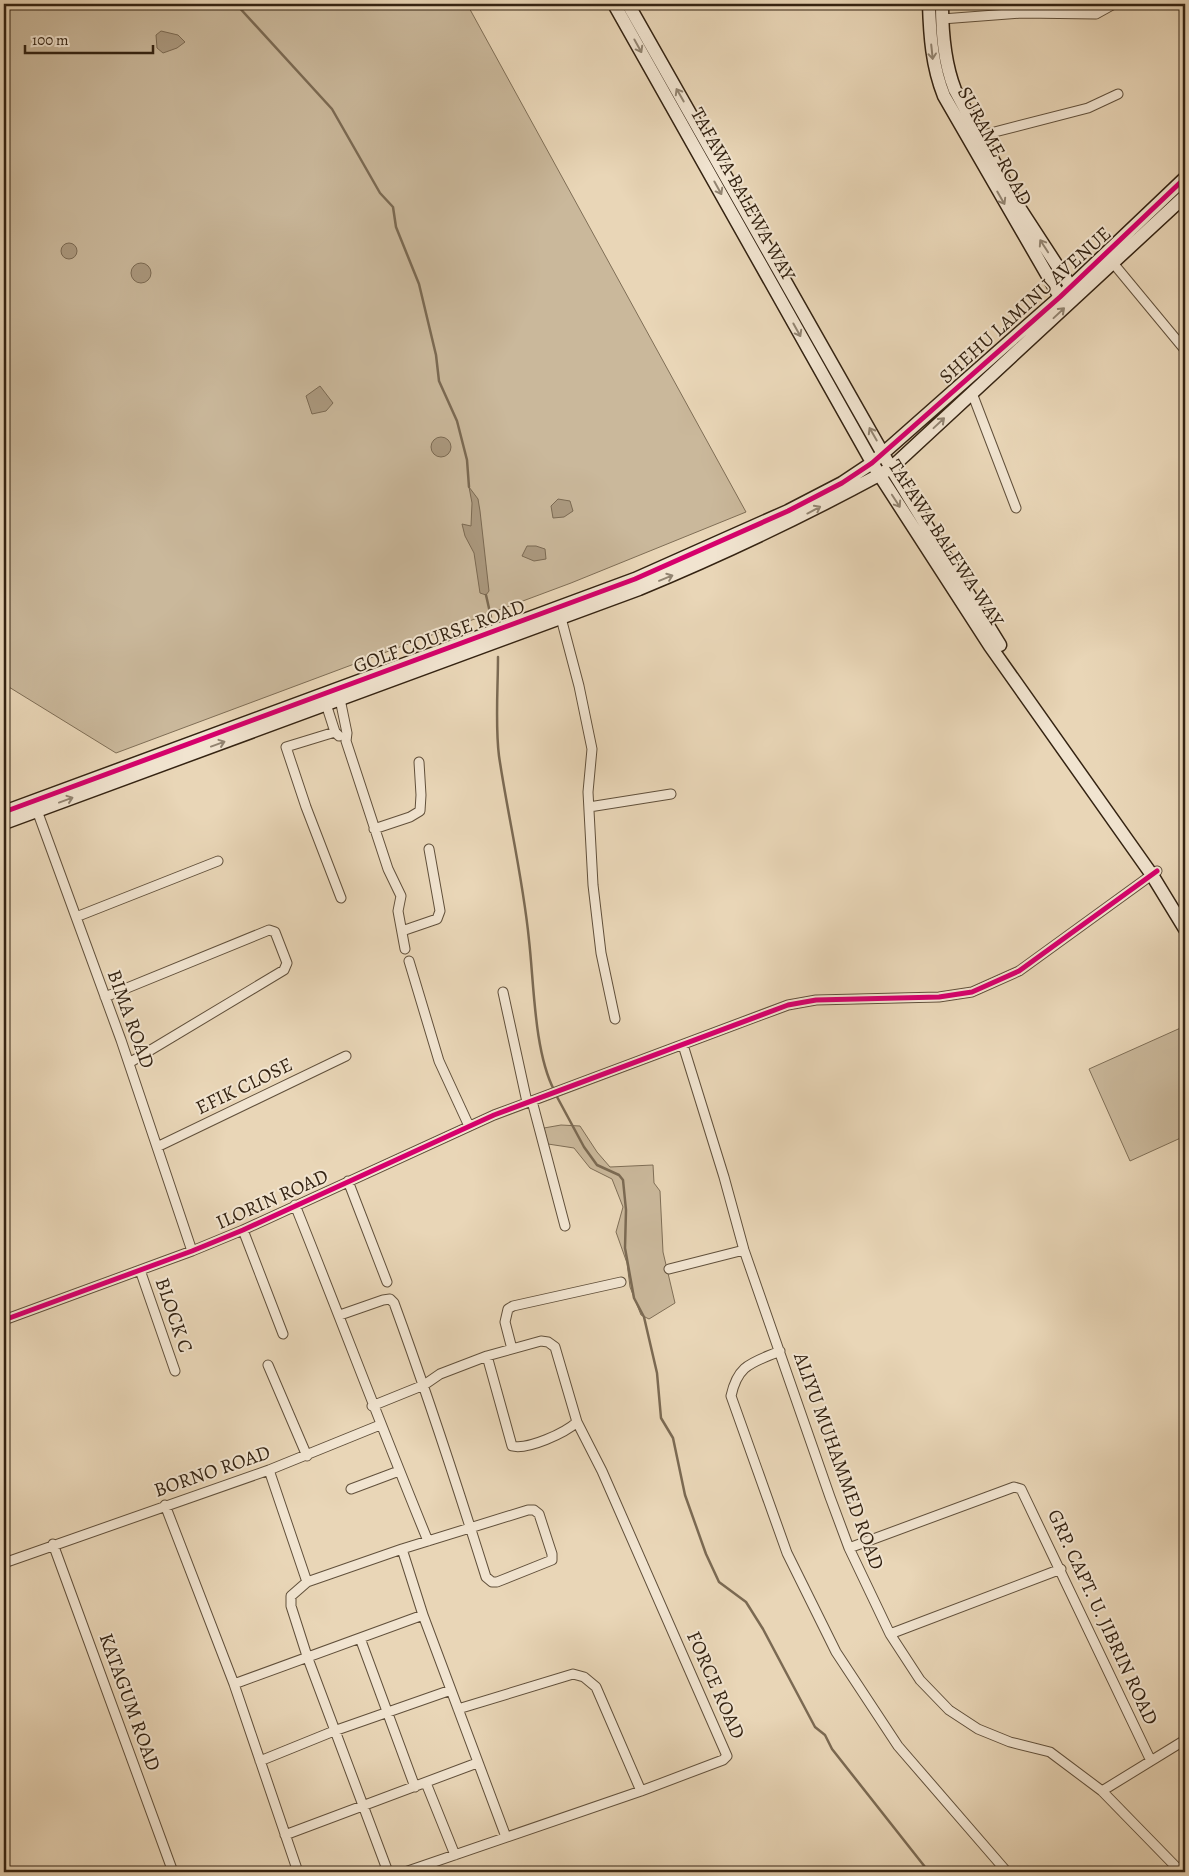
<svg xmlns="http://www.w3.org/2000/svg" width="1189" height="1876" viewBox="0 0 1189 1876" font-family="Alegreya,serif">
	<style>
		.green { fill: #cab89b; stroke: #7f6e56 }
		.water { fill: #ab997f; stroke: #7b6a53 }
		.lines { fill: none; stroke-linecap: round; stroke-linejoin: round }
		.stream { stroke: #7b6a53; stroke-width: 2.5 }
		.street-casing { stroke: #61503b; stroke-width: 11 }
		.secondary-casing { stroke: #342312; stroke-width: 15 }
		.street { stroke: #f1e4d0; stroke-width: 9 }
		.secondary { stroke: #f1e4d0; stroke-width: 12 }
		.cycleway-casing { stroke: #f1e4d0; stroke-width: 8 }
		.cycleway { stroke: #d6006c; stroke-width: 5 }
		.oneway { stroke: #928471 }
		.labels { text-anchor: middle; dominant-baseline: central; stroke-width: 4; stroke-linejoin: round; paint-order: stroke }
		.street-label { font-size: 20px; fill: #342312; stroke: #f1e4d0 }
	</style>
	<rect width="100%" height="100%" fill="#e9d6b7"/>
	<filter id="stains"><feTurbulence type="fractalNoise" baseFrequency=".004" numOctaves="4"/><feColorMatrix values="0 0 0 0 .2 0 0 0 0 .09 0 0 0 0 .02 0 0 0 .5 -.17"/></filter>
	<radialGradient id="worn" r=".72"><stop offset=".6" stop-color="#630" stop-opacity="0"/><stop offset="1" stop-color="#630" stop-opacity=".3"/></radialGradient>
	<!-- green -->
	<path class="green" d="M4 4H467L746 512 571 583 116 753 4 684Z
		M1185 1026V1136L1130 1161 1089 1069Z
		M561 1125 580 1126 597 1152 610 1167 653 1165 654 1183 660 1191 663 1252 675 1303 649 1319 641 1315 630 1287 627 1263 616 1232 623 1207 612 1179 590 1168 574 1148 548 1144 544 1128Z"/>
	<!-- water -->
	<path class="water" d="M161 31 178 35 185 42 177 48 163 53 157 48 156 35Z
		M61 251a8 8 0 1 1 16 0a8 8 0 1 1-16 0Z
		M131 273a10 10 0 1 1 20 0a10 10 0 1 1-20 0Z
		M320 386 333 403 326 411 312 414 306 396Z
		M431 447a10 10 0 1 1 20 0a10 10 0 1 1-20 0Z
		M469 487 478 499 480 511 489 591 486 595 480 593 474 553 465 536 462 524 471 526 472 503Z
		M558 499 570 501 573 511 564 517 553 518 551 506Z
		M527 546H536L545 549 546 559 534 561 522 556Z"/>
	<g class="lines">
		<!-- stream -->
		<path class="stream" d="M236 4 332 109 380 193 393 207 396 227 419 284 436 355 439 381 457 421 467 460 469 487
			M486 595 491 617
			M498 657C498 688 495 725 499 756 508 817 523 878 529 940 534 983 534 1051 554 1090
			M556 1095 584 1147 597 1165 619 1175 623 1180 626 1210 625 1248 634 1298 644 1317 657 1373 661 1418 673 1438 685 1495 706 1554 719 1582 746 1602 763 1629 815 1727 825 1735 832 1749 929 1872"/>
		<defs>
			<path id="street" d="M942 19 1022 13 1096 14 1114 4
				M979 136 1088 108 1118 94
				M1113 263 1185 350
				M972 393 1016 508
				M561 618 579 686 592 749 588 792 593 885 601 953 615 1019
				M340 699 347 733 346 741 388 869 401 896 398 911 405 949
				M326 704 335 732 339 736
				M335 732 286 747 306 807 341 898
				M35 805 121 1040 192 1251
				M589 807 671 794
				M374 829 410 817 420 811 421 795 419 762
				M76 917 218 861
				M402 931 437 919 440 911 429 849
				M409 961 439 1061 469 1126
				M503 992 527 1102
				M105 997 269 930 275 932 287 963 284 970 129 1063
				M683 1045 724 1177 744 1250 830 1497 849 1548 890 1634 920 1680 949 1710 978 1729 1010 1742 1050 1752 1102 1791 1181 1872
				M532 1101 565 1226
				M157 1147 346 1056
				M348 1181 387 1282
				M295 1205C340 1317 382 1429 428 1541
				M243 1230 283 1334
				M669 1269 744 1250
				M140 1270 175 1371
				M340 1315 383 1300 390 1299 394 1303C427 1393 457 1485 486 1577L492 1582H497L552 1560V1554L539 1514 534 1510H528L402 1549 307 1582 291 1596V1606L307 1656 388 1872
				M4 1320 192 1251 243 1230 494 1115 788 1005 816 1000 939 997 972 992 1019 971 1157 871
				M512 1349 505 1322 508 1309 513 1306 621 1282
				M780 1351C752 1363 738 1364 731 1396L787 1553 836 1652 898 1746 1007 1872
				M487 1356 512 1446C528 1450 565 1433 577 1422
				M268 1365 307 1456
				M372 1406 424 1385 440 1374 487 1356 541 1341 548 1342 555 1347 577 1422 602 1471 727 1756 723 1760 641 1791 405 1872
				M269 1470 307 1582
				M351 1489 399 1471
				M165 1505 234 1684 298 1872
				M53 1544 173 1872
				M849 1548 1014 1487 1021 1489 1151 1761
				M402 1549 423 1615 506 1837
				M4 1563 269 1470 380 1425
				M890 1634 1061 1569
				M360 1638 415 1787
				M234 1684 423 1615
				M458 1709 573 1674 584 1677 596 1687 641 1791
				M260 1761 334 1731 451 1690
				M426 1783 455 1855
				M1102 1791 1185 1740
				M285 1835 477 1763"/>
			<path id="secondary" d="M614 4 877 471 990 646 1152 875 1185 929
				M628 4 891 468 1000 645
				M929 4C930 36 932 66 944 96L1060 297
				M942 4C942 33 944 62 955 90L1017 204 1071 287
				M4 812 635 579 788 511 842 483 872 463 1060 297 1185 178
				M4 823 639 589C721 555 801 517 879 475L891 468 1185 196"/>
		</defs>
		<!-- street casing -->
		<use href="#street" class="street-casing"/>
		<!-- secondary casing -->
		<use href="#secondary" class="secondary-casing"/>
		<!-- street -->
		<use href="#street" class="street"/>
		<!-- secondary -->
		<use href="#secondary" class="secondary"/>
		<defs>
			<path id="cycleway" d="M4 812 635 579 788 511 842 483 872 463 1060 297 1185 178
				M4 1320 192 1251 243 1230 494 1115 788 1005 816 1000 939 997 972 992 1019 971 1157 871"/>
		</defs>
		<!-- cycleway casing -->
		<use href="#cycleway" class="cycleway-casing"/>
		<!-- cycleway -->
		<use href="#cycleway" class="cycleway"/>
	</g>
	<!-- one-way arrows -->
	<defs><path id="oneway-shaft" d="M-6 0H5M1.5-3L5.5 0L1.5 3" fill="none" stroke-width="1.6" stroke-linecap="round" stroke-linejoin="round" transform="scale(1.25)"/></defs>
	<g class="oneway">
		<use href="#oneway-shaft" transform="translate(638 46) rotate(61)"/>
		<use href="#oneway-shaft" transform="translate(932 52) rotate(84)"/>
		<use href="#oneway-shaft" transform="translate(680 95) rotate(-120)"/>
		<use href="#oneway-shaft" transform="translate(718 188) rotate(61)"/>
		<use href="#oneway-shaft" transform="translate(1001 198) rotate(60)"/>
		<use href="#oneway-shaft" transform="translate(1044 246) rotate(-123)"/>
		<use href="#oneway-shaft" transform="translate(1059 313) rotate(-43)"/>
		<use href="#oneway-shaft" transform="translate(797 330) rotate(61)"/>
		<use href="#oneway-shaft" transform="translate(939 423) rotate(-43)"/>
		<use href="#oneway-shaft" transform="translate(873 434) rotate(-120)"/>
		<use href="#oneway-shaft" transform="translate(896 501) rotate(57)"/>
		<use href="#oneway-shaft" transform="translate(814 510) rotate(-28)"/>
		<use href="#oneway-shaft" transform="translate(666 578) rotate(-22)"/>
		<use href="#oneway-shaft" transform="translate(218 744) rotate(-20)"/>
		<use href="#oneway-shaft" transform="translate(66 800) rotate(-20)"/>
	</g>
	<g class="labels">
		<!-- street labels -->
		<g class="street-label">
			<text transform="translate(995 146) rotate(61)">SURAME ROAD</text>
			<text transform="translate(743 194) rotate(61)">TAFAWA BALEWA WAY</text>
			<text transform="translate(1025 305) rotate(-42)">SHEHU LAMINU AVENUE</text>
			<text transform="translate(946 543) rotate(57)">TAFAWA BALEWA WAY</text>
			<text transform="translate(439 636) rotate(-20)">GOLF COURSE ROAD</text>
			<text transform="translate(131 1019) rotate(70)">BIMA ROAD</text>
			<text transform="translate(244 1086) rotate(-26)">EFIK CLOSE</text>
			<text transform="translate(272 1199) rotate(-24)">ILORIN ROAD</text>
			<text transform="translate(174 1315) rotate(71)">BLOCK C</text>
			<text transform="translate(839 1461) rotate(70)">ALIYU MUHAMMED ROAD</text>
			<text transform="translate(212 1471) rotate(-19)">BORNO ROAD</text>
			<text transform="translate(1103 1617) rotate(65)">GRP. CAPT. U. JIBRIN ROAD</text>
			<text transform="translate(716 1685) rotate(66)">FORCE ROAD</text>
			<text transform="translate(130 1702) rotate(70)">KATAGUM ROAD</text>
		</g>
	</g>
	<!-- margin -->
	<rect width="1189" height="1876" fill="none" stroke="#e9d6b7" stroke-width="20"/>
	<rect x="5" y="5" width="1179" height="1866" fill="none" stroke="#342312" stroke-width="2.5"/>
	<rect x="10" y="10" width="1169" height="1856" fill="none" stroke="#342312"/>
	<!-- scale -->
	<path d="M25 45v8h128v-8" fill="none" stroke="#342312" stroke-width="2.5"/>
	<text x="32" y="45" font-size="15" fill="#342312" stroke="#f1e4d0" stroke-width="4" paint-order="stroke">100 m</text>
	<rect width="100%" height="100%" filter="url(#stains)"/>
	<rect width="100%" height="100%" fill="url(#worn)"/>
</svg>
